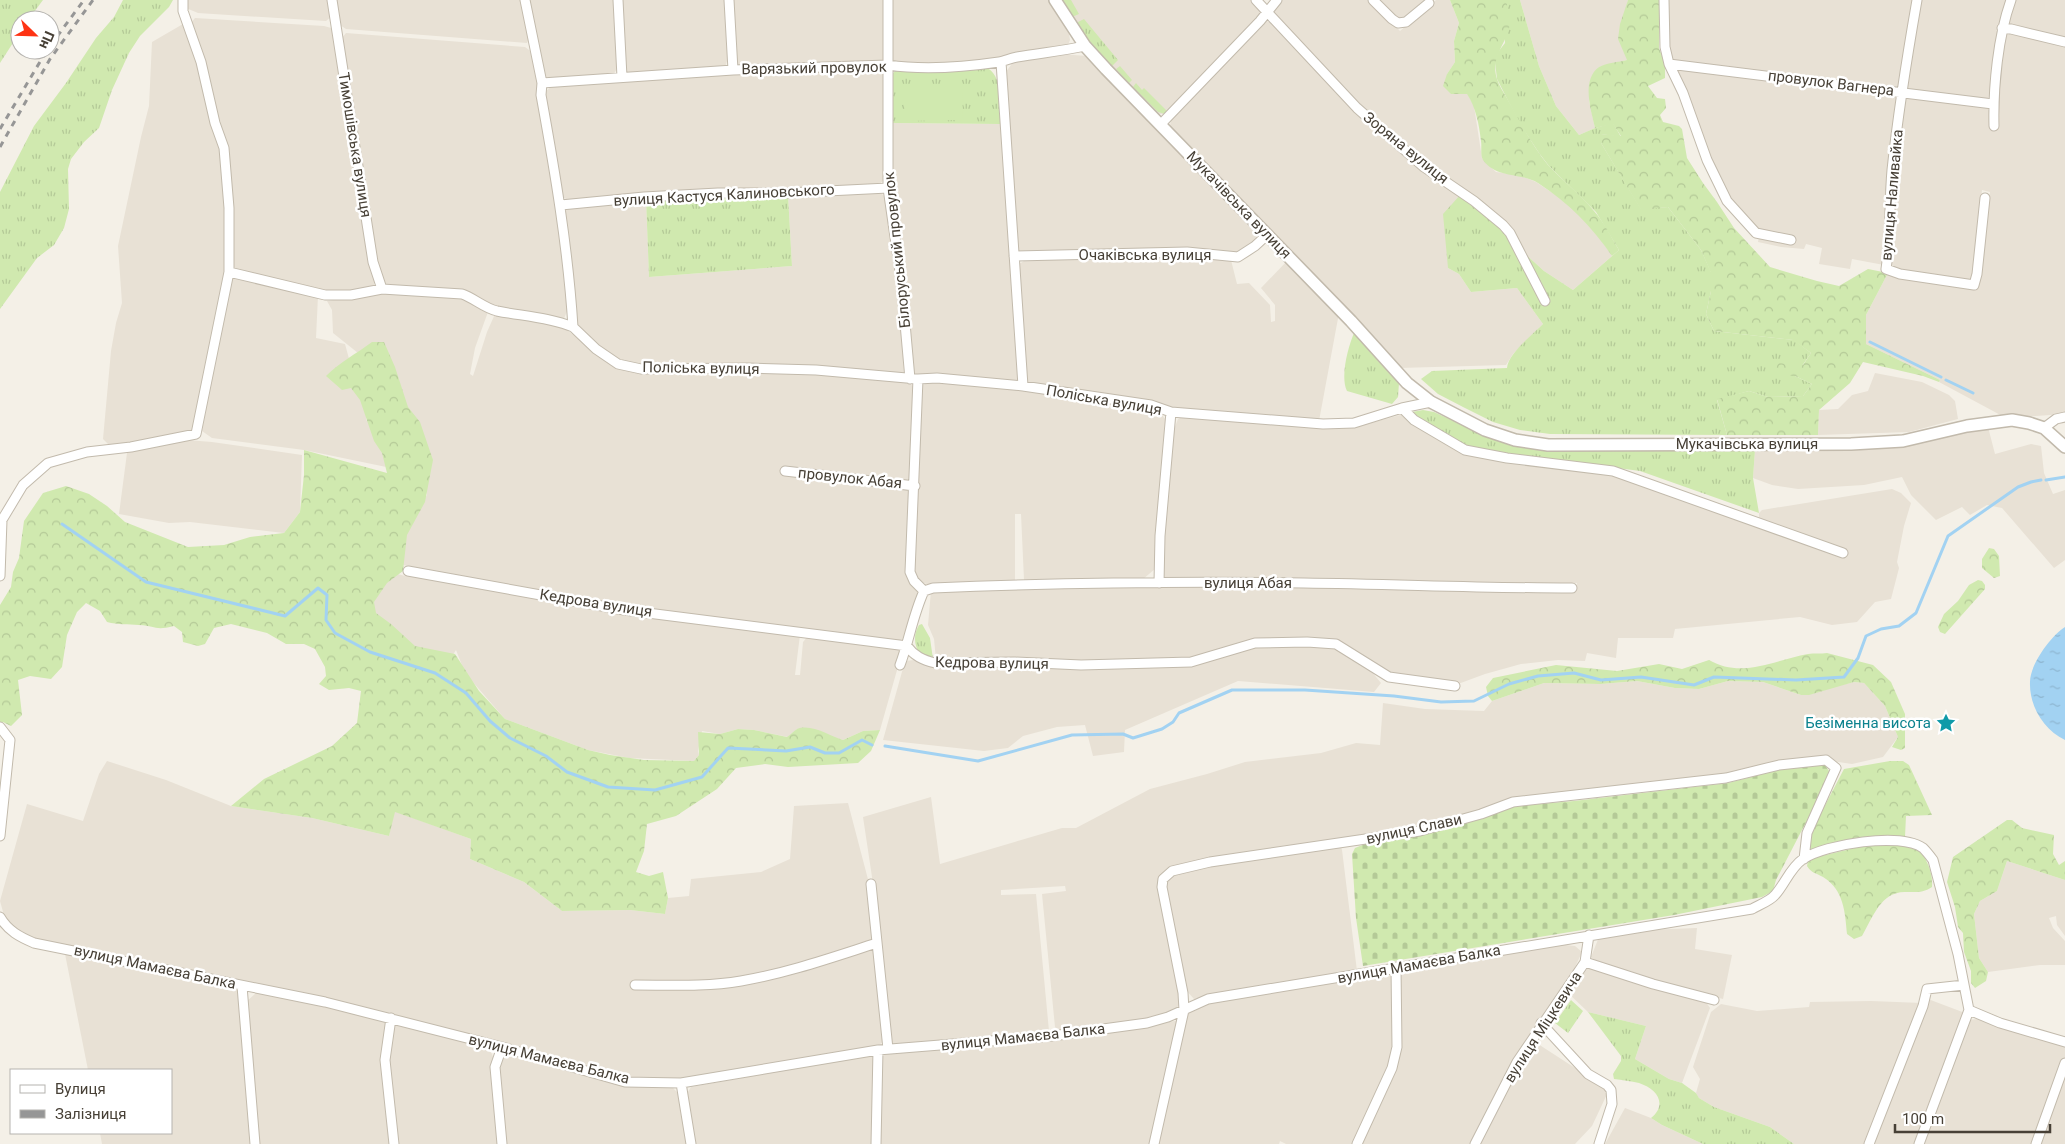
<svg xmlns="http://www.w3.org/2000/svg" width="2065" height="1144" viewBox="0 0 2065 1144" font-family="Roboto,sans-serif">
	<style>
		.residential { fill: #e8e1d5 }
		.grass { fill: url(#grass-tufts) }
		.forest { fill: url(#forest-crowns) }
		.cemetery { fill: url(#cemetery-stones) }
		.garden { fill: #d0e9af }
		.water { fill: url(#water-ripples) }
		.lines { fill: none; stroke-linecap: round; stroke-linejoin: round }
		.stream { stroke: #a2d2f2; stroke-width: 3 }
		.minor-casing { stroke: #c2baac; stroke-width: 11 }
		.tertiary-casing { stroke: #c2baac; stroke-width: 14 }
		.minor { stroke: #fff; stroke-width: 9 }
		.tertiary { stroke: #fff; stroke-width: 11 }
		.rail { stroke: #969696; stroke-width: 3; stroke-dasharray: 6 6; stroke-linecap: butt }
		.labels { text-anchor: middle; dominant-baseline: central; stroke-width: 5; stroke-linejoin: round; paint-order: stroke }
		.street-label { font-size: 15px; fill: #474036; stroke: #fff }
		.culture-label { font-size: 15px; fill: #0d838f; stroke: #fff; text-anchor: end }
	</style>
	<defs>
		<pattern id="grass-tufts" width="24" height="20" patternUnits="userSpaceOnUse" patternTransform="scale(1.25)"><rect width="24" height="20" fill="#d0e9af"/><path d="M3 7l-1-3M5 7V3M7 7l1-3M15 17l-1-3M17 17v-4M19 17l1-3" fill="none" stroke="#b4c997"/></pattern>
		<pattern id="forest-crowns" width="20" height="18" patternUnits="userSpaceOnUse" patternTransform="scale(1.25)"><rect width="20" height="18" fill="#d0e9af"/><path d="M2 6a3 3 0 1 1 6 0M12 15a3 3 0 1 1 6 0" fill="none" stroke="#b4c997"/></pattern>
		<pattern id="cemetery-stones" width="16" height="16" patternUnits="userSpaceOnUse" patternTransform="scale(1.25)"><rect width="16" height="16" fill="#d0e9af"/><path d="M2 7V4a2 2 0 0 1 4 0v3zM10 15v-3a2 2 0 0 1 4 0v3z" fill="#b4c997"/></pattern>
		<pattern id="water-ripples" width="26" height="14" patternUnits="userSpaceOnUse" patternTransform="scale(1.25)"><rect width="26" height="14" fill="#a2d2f2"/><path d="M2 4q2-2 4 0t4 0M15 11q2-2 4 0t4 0" fill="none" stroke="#8db5d0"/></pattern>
	</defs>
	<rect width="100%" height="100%" fill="#f4f0e7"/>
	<!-- residential -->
	<path class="residential" d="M186 0H329L331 17 326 21 198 13 186 8Z
		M335 0H522L530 37 527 43 346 29 340 25Z
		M528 0H616L617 68 614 74 550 79 543 75Z
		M621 0H725L728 58 725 67 629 75 623 68Z
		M731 0H885L884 61 740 67 735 61Z
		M890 0H1049L1069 34 1070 40 1067 47 997 59 961 62 896 64 891 57Z
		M1058 0H1253L1264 12 1167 115 1155 113 1087 44Z
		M1281 0H1371L1400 31 1436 0H1450L1459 23 1454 41 1455 62 1447 74 1451 94 1467 93 1474 106 1482 158 1496 172 1519 175 1536 182 1563 200 1593 228 1612 256 1573 290 1544 271 1522 251 1507 222 1477 198 1426 166 1360 105 1270 11Z
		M1376 0H1427L1413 14 1401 20 1392 18Z
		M1520 0H1628L1626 8 1627 60 1599 67 1589 101 1595 128 1579 135 1556 106 1539 66Z
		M1666 0H1915L1899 88 1679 62 1670 59Z
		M1919 0H2009L1992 93 1988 98 1983 100 1911 91 1906 86Z
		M2014 0H2065V40L2014 27 2007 21Z
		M195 18 324 26 335 29 374 280V286L367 291 323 293 233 269 226 149 190 24Z
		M1266 21 1273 23 1355 110 1461 194 1448 268 1459 274 1471 292 1517 288 1543 324 1513 354 1506 365 1399 368 1170 128 1171 117 1261 23Z
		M183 24 199 63 221 149 226 208V271L195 432 111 447 103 439 111 351 116 323 122 303 118 246 141 137 149 106 152 42Z
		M2012 31 2065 44V414L2006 418 1939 382 1940 380 1866 344V315L1888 273 1978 285 1990 192 1982 190 1972 282 1896 270 1889 266 1894 172 1902 99 1909 95 1990 106V129H1996V101L2004 34Z
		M346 33 525 47 533 53 559 205 568 309 563 321 499 309 472 295 397 288 386 285 380 278 375 260 342 38Z
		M1058 54 1088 56 1260 232 1253 245 1236 255 1020 252 1017 250 1005 73 1014 61Z
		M876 68 884 70 885 178 880 184 569 201 563 197 544 93 554 84 732 73Z
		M1677 68 1897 96 1884 265 1852 259 1850 269 1819 264 1822 248 1806 244 1804 249 1781 247 1758 242 1760 231 1753 227 1730 197 1714 166Z
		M892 123 1001 124 1020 382 916 376 911 372 891 188Z
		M880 192 885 197 899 280 904 374 640 367 619 361 597 347 575 326 565 213 567 207 646 199 649 277 792 266 788 195Z
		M1188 255 1231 260 1237 284 1249 283 1270 305 1271 322 1275 321V305L1261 288 1287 261 1339 313 1319 421 1172 410 1029 384 1025 379 1018 269 1019 264 1024 261Z
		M231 277 318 296 316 338 345 344 351 366 368 397 366 420 380 432 396 469 304 450 212 438 202 431Z
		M387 291 461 297 489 309 475 348 470 374 473 376 487 332 495 314 560 325 618 368 747 370 909 382 915 389 912 478 903 482 782 468 781 472 913 488 907 573 921 592 907 635 900 641 626 607 397 564 395 548 427 495 420 462 378 369 333 333 332 310 327 301Z
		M1875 373 1922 382 1949 395 1955 401 1958 419 1909 432 1818 435 1819 410 1838 409 1852 395 1868 391Z
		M935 381 1020 388 1159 411 1165 419 1156 568 1142 580H1024L1021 514H1015V581L929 585 914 579 920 393 922 385Z
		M1189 414 1323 428H1352L1404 414 1428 433 1452 447 1613 475 1844 551 1759 518V513L1762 510 1892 489 1901 493 1911 503 1904 526 1897 562 1899 568 1891 599 1875 602 1857 622 1832 625 1800 617 1675 629 1673 638H1618L1616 658 1587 653 1585 661 1558 660 1521 664 1485 674 1458 684 1406 678 1383 670 1338 641H1257L1189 659 1081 663 1017 658 936 660 934 639 928 625 931 591 1239 586 1489 591 1577 590V583L1489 585 1164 580V528L1171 437 1178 419Z
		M1988 427 1995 454 2031 444 2041 446 2044 473 2053 494 2065 490V560L2054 568 2002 508 1987 505 1970 515 1962 507 1936 520 1911 495 1902 477 1864 485 1798 489 1772 485 1753 478 1755 450Z
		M174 439 212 442 302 455 300 512 284 533 190 522 169 523 119 514 127 453 137 449Z
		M394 573 405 576 425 577 800 635 795 675H800L803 642 809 635 903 649 880 730 863 731 843 740 797 729 788 737 754 730 738 729 720 734 702 731 698 751 699 755 694 761 629 758 588 750 505 719 465 673 456 650 447 664 407 651 366 605Z
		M1257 644 1337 646 1367 666 1381 683 1374 692 1238 681 1125 730 1124 752 1093 756 1085 725 1057 727 1023 736 1008 748 984 751 883 740 905 661 914 660 930 666 1190 664Z
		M1637 681 1675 688 1699 689 1728 681 1763 682 1801 695 1854 682 1864 683 1885 706 1898 737 1883 757 1852 764 1811 758 1724 775 1512 800 1419 829 1365 838 1282 846 1179 867 1164 873 1181 1004 1171 1012 1119 1024 1059 1031 1055 1027 1042 894 1066 891 1065 886 1001 890V895L1036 894 1049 1031 893 1045 889 1040 881 937 863 817 931 797 940 864 1062 828H1076L1150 789 1207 774 1245 762 1321 753 1356 743 1380 745 1383 703 1425 709 1484 711 1492 701 1544 683 1601 684Z
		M107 761 166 780 231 806 312 818 389 836 394 811 471 839 470 859 524 882 562 911 630 910 665 914 668 898 689 896 691 879 761 872 790 859 794 806 848 803 870 887V901L874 942 773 973 739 980 703 983 632 984V988L705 987 776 977 875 946 884 1041 876 1047 757 1068 680 1079 625 1078 325 1000 23 936 5 919 0 901 27 804 83 821 99 774Z
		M1341 847 1342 850 1357 971 1194 999 1185 989 1164 883 1178 870Z
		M2007 861 2065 880V936L2057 925 2056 916 2049 918 2053 928 2065 941V965H2040L1988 972 1979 958 1974 914 1980 901 1997 891Z
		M1697 928 1695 949 1732 955 1723 999 1603 967 1591 957 1599 937 1642 930Z
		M1556 944 1575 946 1582 952 1565 989 1538 1022 1514 1063 1472 1144H1360L1395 1068 1401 970Z
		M68 951 236 988 241 1006 251 1144H102L100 1133H171V1070H88L65 954Z
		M1588 968 1706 1002 1710 1008 1682 1083 1669 1079 1635 1059 1646 1026 1588 1012 1568 993Z
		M1390 972 1394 989 1393 1047 1389 1066 1355 1144H1286L1280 1141 1279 1144H1156L1188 1011 1216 1000Z
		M256 993 325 1005 384 1020 387 1027 391 1144H258L246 1002Z
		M1928 999 1965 1013 1917 1144H1872Z
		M1871 1001 1922 1003 1866 1144H1794L1770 1127 1714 1107 1699 1098 1696 1093 1700 1079 1693 1067 1711 1012 1721 1004 1757 1011 1809 1007 1810 1002Z
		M1978 1019 2065 1046V1057L2034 1144H1921L1967 1020Z
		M1180 1020 1151 1144H879L881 1057 888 1053 1009 1043 1113 1032Z
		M394 1025 489 1047 493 1057 500 1144H396L386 1060Z
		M1535 1042 1609 1090 1592 1126 1575 1144H1478L1519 1062Z
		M504 1053 625 1084 673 1088 680 1095 688 1144H504L498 1064Z
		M869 1055 875 1058 873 1144H694L686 1095 691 1087Z
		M2065 1069V1144H2038Z
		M1625 1108 1651 1118 1662 1125 1703 1144H1605Z"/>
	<!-- grass -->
	<path class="grass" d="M0 0H43L28 20H20V32L0 63Z
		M123 0H173L169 7 140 36 129 53 112 90 99 128 84 142 71 159 68 169 69 209 64 228 54 245 37 258 0 309V192L34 126 66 83 96 38 114 17Z
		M1062 0H1071L1079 14 1072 17Z
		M1503 0H1520L1539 66 1556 106 1579 135 1595 128 1613 123 1621 137 1601 134V143L1641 209 1668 207 1701 250 1711 272V291L1706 314 1714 331 1794 340 1811 353 1795 376 1812 384 1803 396 1768 397 1749 391 1717 400 1727 435 1550 434 1520 430 1493 422 1463 407 1438 394 1421 379 1432 371 1507 368C1508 354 1533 334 1543 324L1517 288 1471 292 1459 274 1448 268 1443 214 1461 194 1501 227 1512 246 1522 251 1544 271 1573 290 1619 250 1596 212 1549 166 1539 153 1520 124 1497 79 1495 62 1498 52 1505 43Z
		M1084 19 1118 60 1112 66 1090 43 1077 25 1078 22Z
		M1120 66 1132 80 1129 83 1116 69Z
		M985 67C1004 74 1000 107 1001 124L892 123 893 73 897 70Z
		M1136 83 1142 90 1144 88 1168 112 1165 114 1158 112 1133 87Z
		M788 195 792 266 649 277 646 199Z
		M1354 333 1399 383 1398 397 1392 404 1347 391C1340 377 1348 347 1354 333Z
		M1423 410 1434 412 1484 435 1548 450 1598 451 1657 449 1755 450 1753 478 1759 513 1640 471 1483 450 1466 446 1415 417 1412 412Z
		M922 624 930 638 933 659 920 655C914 645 913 635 919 625Z
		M1571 1000 1583 1011 1568 1033 1555 1023Z
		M1588 1012 1646 1026 1635 1059 1669 1079 1682 1083 1696 1093 1699 1098 1714 1107 1770 1127 1794 1144H1703L1662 1125 1651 1118C1668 1104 1657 1089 1639 1083 1631 1081 1622 1080 1614 1079L1613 1074 1621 1061V1056Z"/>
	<!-- forest -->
	<path class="forest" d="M1450 0H1504C1524 35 1487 48 1497 79 1499 86 1504 93 1508 100 1520 122 1532 145 1548 165 1563 181 1580 194 1594 211 1604 222 1611 237 1619 250L1612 256C1591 226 1569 203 1538 183 1519 172 1497 179 1483 160 1480 155 1482 147 1481 141 1479 124 1476 108 1467 94H1451L1443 86 1447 74 1455 62 1454 41 1459 23Z
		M1628 0H1659V48L1665 64V78L1648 86 1657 98 1665 99 1666 108 1660 115 1663 122 1679 126 1682 129 1687 158 1703 183 1717 202 1734 228 1770 267 1817 281 1839 286 1868 269 1888 273 1866 315V344L1940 380 1939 382 1923 376 1863 362 1850 383 1819 410 1818 435H1727L1717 399 1749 391 1768 397 1803 396 1812 384 1795 376 1774 375 1777 363 1803 365 1811 353 1793 340 1714 331 1706 314 1711 291V273L1701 250 1668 207 1641 210 1601 143V134L1621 136 1613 124 1595 128C1591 110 1581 80 1599 67 1606 63 1619 62 1627 60L1618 39 1620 24Z
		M372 342H384L395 367 408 407 420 422 433 460 425 502 407 535 403 571 387 583 374 602 376 613 391 624 415 646 455 654 479 691 505 719 588 750 610 755 644 760 694 761 699 755 698 732 720 734 738 729 754 730 787 737C790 735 794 731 797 729 811 723 830 736 843 740L863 731 880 730 871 751 858 763 788 767 765 764 736 768 717 789 676 816 647 824 644 851 636 872 649 876 663 872 668 898 665 914 630 910 562 911 524 882 470 859 471 839 395 812 389 836 312 818 231 806 264 779 332 746 357 723 361 691 349 688 329 690 319 684 326 676 325 667 315 649 304 644H286L267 633 231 624 214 628 205 644 198 646 183 642 182 632 174 626C155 631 156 626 139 625 128 624 118 625 107 622L100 611 86 603 77 612 67 635 62 667 51 679 30 676 18 680 22 715 11 726 3 722 0 723V605L11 587 13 572 19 558 24 521 43 493 66 486 89 494 107 506 125 522 188 547 224 545 250 537 284 533 300 512 304 475V450L387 473 382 453 374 441 360 400 351 388 342 390 326 376C340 362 356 354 372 342Z
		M1989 548 1994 549 1999 556 2000 576 1994 578 1982 568V559Z
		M1978 580 1982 581 1985 585V589L1945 634 1940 632 1938 627 1944 614 1958 601 1969 585Z
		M1827 653 1873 665 1891 682 1905 714V748L1901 750 1892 747 1898 737 1885 706 1864 683 1854 682 1809 695H1801L1763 682 1728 681 1699 689 1675 688 1637 681 1601 684 1544 683 1492 701 1488 696 1486 687 1493 678 1556 665 1617 671 1659 664 1682 669 1709 660C1742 679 1774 660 1808 654 1814 653 1821 654 1827 653Z
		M1890 761H1903L1909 765 1932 815 1906 816 1905 837 1869 836 1808 851 1810 834 1844 769Z
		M2007 820H2012L2022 828 2054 835 2053 854 2059 865 2065 861V880L2007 861 1997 891 1980 901 1974 914 1979 958 1988 972 1986 981 1975 988 1971 983V971L1964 952 1963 933 1958 927 1955 907 1947 882 1953 857Z
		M1880 842H1890L1921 851C1928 863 1933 873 1932 887 1923 893 1917 892 1906 892 1881 891 1873 917 1862 936L1854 939 1847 934C1845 912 1844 890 1823 877 1816 873 1811 873 1807 866L1808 861 1817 857Z"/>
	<!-- cemetery -->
	<path class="cemetery" d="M1825 765 1831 774 1776 880 1773 891 1762 897 1674 915 1363 966 1356 918 1352 854 1355 848 1365 844 1421 834 1514 806 1574 801 1728 783 1782 769Z"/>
	<!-- garden -->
	<path class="garden" d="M905 86H962L963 120 905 121Z"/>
	<!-- water -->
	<path class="water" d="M2065 627V740C2044 730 2029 706 2030 682 2030 664 2051 636 2065 627Z"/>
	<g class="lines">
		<!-- stream -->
		<path class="stream" d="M1870 342 1941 377
			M1946 380 1973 393
			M2046 480 2065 477
			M62 524 146 582 285 616 318 588 327 595 326 620 335 633 370 652 435 673 466 693 490 721 510 738 546 756 567 772 608 787 655 790 702 777 728 748 786 751 810 747 825 753H839L862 740 872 745
			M885 746 978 761 1072 735 1123 734 1133 738 1162 729 1173 722 1179 713 1232 690H1305L1394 696 1441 702 1474 701 1509 684 1538 676 1574 673 1601 680 1641 677 1694 685 1714 677 1796 680 1844 677 1858 658 1866 636 1881 629 1899 626 1916 613 1948 536 2018 487 2031 482 2041 480"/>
		<defs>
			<path id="minor" d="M332 0 373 262 382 289
				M525 0 542 83 541 95C555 172 568 248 573 327L596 349 618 364 641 369 747 368 816 370 918 379 937 378 1023 386 1151 405 1171 412 1323 424 1354 423 1402 408 1431 402
				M618 0 622 77
				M729 0 733 70
				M888 0V188L901 279 910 379
				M1256 0 1357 108 1424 167 1474 201 1503 225 1510 233 1545 301
				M1373 0 1392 19 1398 23 1406 22 1429 3
				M1664 0 1665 47 1669 64 1683 93 1707 160 1727 201 1756 233 1791 240
				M1917 0C1907 57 1898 113 1892 170 1889 203 1891 236 1886 269L1900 274 1974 285 1977 274 1985 198
				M2002 28 2011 29 2065 42
				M1001 62 1023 386
				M1669 64 1993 104
				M542 83 733 70 888 65C922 70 965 67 999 62 1005 61 1011 58 1017 57 1040 53 1063 51 1085 46
				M1161 124 1260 21 1277 0
				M1994 126C1993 87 1998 36 2011 0
				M561 205 644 197 718 193H787L888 188
				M1014 256 1187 252 1238 257 1255 246 1268 234
				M229 272 325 295H351L382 289 462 294C474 298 484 308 497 311 522 316 548 317 573 327
				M1402 408 1414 420 1465 450 1507 458 1613 471 1843 553
				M2044 428 2056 419 2065 417
				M785 471 915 486
				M408 571 624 610 907 646C914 656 923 660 935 663L1015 662 1081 665 1191 662 1255 643 1307 642 1336 644 1389 677 1455 686
				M0 576 2 520 23 485 48 463 87 452 131 447 196 434 229 272V208L224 148 215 123 201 62 183 11V0
				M1159 583 1160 536 1171 412
				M924 591 933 588C1056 583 1180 581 1304 583 1393 584 1482 588 1572 588
				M900 665C909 641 913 615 924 591L914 581 910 572 918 379
				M0 727 10 740 0 836
				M871 884 888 1049
				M0 917C8 931 20 937 34 943L325 1002 502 1047 625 1082 681 1083 878 1050 1052 1036 1147 1023 1168 1017 1208 999 1752 909C1759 905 1770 901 1775 895 1785 884 1790 868 1803 859 1826 844 1900 832 1923 848 1926 851 1930 856 1933 860L1958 954 1969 1010
				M1585 962 1653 984 1714 1000
				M635 985C670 985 706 987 741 981 788 973 833 957 877 943
				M242 986 255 1144
				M1969 1010 2000 1023 2065 1042
				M391 1018 385 1060 394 1144
				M1541 1023 1588 1074 1607 1085 1611 1090 1612 1104 1599 1144
				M681 1083 691 1144
				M502 1144 495 1067 502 1047
				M876 1144 878 1050
				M1154 1144 1184 1010 1183 993 1162 887 1163 879 1172 871 1210 862 1420 831 1481 814 1513 802 1726 778 1779 765 1826 760 1836 768 1807 833 1804 859
				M1357 1144 1392 1068 1397 1047 1396 967
				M1475 1144 1517 1062 1585 962 1589 935
				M1869 1144 1923 1006 1927 989 1964 985
				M1919 1144 1969 1010
				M2036 1144 2065 1063"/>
			<path id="tertiary" d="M1055 0 1085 46 1106 69 1351 321 1407 383 1431 402 1485 430 1515 440 1548 445 1851 444 1903 441 1967 426 2012 420 2029 423 2044 428 2065 447"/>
		</defs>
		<!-- minor casing -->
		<use href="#minor" class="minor-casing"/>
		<!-- tertiary casing -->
		<use href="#tertiary" class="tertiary-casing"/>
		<!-- minor -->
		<use href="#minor" class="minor"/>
		<!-- tertiary -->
		<use href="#tertiary" class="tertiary"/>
		<!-- rail -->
		<path class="rail" d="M50 46 84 0
			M0 129 47 50
			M0 147 50 59 93 0"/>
	</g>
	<!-- icons -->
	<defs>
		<symbol id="sight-bare" viewBox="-9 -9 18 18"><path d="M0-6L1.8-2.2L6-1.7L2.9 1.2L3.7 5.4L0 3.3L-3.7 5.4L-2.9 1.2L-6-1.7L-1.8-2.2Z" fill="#0f9aa8" stroke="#fff" stroke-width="2.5" paint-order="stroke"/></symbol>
	</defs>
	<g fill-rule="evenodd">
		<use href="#sight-bare" x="1932" y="709" width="28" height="28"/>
	</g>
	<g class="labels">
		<!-- street labels -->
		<g class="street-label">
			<text transform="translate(814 68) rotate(-1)">Варязький провулок</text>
			<text transform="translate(1831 83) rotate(7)">провулок Вагнера</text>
			<text transform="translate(355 145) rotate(81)">Тимошівська вулиця</text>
			<text transform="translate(1406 148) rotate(39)">Зоряна вулиця</text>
			<text transform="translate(724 195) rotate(-3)">вулиця Кастуся Калиновського</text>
			<text transform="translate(1892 195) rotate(-85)">вулиця Наливайка</text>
			<text transform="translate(1239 205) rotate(46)">Мукачівська вулиця</text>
			<text transform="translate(897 250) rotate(-96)">Білоруський провулок</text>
			<text x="1145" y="255">Очаківська вулиця</text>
			<text transform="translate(701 368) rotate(1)">Поліська вулиця</text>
			<text transform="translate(1104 400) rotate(10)">Поліська вулиця</text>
			<text x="1747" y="444">Мукачівська вулиця</text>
			<text transform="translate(850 478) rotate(6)">провулок Абая</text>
			<text x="1248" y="583">вулиця Абая</text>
			<text transform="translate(596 603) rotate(9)">Кедрова вулиця</text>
			<text transform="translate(992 663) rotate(1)">Кедрова вулиця</text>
			<text transform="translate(1414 829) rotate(-12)">вулиця Слави</text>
			<text transform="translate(1419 964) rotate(-10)">вулиця Мамаєва Балка</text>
			<text transform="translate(155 967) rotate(12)">вулиця Мамаєва Балка</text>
			<text transform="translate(1543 1027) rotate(-57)">вулиця Міцкевича</text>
			<text transform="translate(1023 1037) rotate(-6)">вулиця Мамаєва Балка</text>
			<text transform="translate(549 1059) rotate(14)">вулиця Мамаєва Балка</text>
		</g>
		<!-- culture labels -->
		<g class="culture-label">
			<text x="1931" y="723">Безіменна висота</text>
		</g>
	</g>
	<!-- legend -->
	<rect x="10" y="1069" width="162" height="65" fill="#ffffff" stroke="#b5b3af"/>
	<rect x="20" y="1085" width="25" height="8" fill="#ffffff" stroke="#b5b3af"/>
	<text x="55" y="1094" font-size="15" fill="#474036">Вулиця</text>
	<rect x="20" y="1110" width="25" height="8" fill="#969696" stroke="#b5b3af"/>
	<text x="55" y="1119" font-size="15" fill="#474036">Залізниця</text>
	<!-- north arrow -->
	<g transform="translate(35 35) rotate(113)"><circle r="24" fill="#ffffff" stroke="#b5b3af"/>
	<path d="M0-4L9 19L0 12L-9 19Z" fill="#fe3313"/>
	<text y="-8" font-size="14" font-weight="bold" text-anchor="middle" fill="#474036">Пн</text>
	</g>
	<!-- scale -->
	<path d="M1895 1124v8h155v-8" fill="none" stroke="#474036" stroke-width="2.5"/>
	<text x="1902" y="1124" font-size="15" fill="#474036" stroke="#ffffff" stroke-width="4" paint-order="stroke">100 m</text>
</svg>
